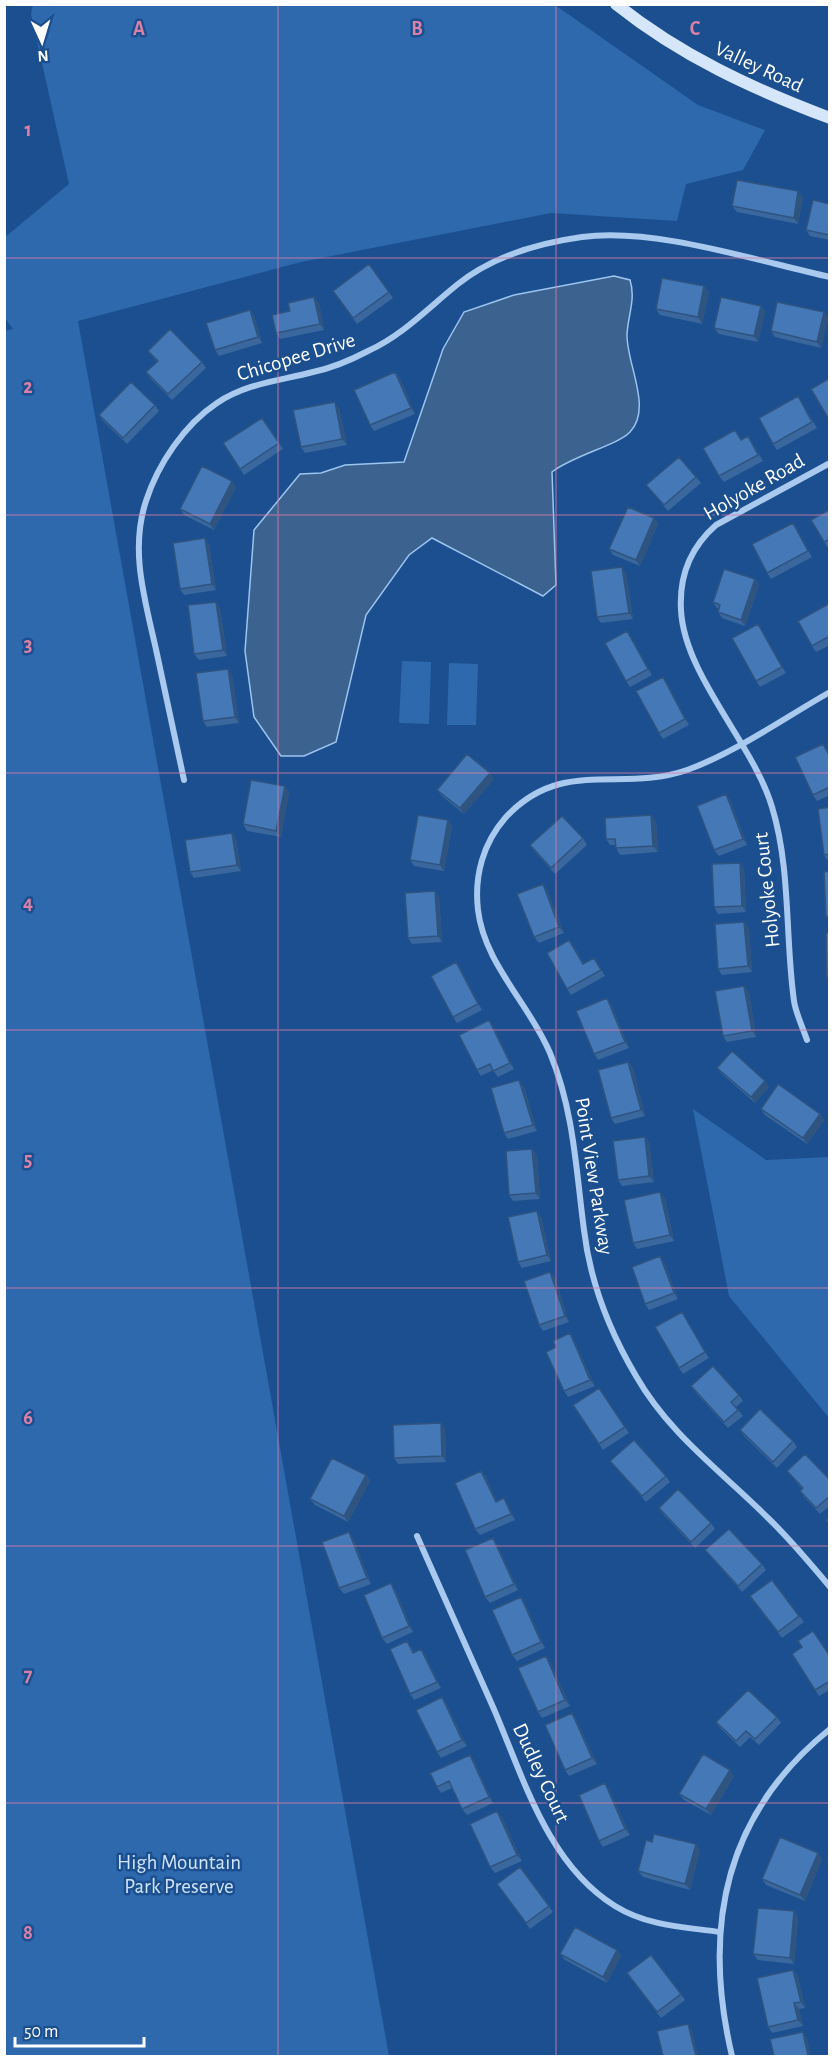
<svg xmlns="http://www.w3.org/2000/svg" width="834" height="2061" viewBox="0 0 834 2061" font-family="'Alegreya Sans',sans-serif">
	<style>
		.green { fill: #2e69ad }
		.water { fill: #3c6290; stroke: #9cc4f0; stroke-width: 1.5 }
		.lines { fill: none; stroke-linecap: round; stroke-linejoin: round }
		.street { stroke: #a9c9ee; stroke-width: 6 }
		.secondary { stroke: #d6e6fa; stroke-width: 12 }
		.wall { fill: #3a679d }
		.shaded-wall { fill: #305480 }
		.building { fill: #4478b7; stroke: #305480; stroke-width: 1.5 }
		.grid { fill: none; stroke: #dd80a5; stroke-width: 1.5; stroke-opacity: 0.55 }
		.labels { text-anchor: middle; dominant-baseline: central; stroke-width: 5; stroke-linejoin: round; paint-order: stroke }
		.street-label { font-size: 21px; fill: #fff; stroke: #1b4f8f }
		.park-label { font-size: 21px; fill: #cfe3fa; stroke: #1b4f8f }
		.grid-label { font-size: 20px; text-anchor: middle; font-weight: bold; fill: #dd80a5; stroke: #1b4f8f; stroke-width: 5; stroke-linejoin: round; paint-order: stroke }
	</style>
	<rect width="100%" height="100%" fill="#1b4f8f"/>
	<!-- green -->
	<path class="green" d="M33 5H555L698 105 765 130 743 170 686 184 677 221 551 213 301 262 78 321 389 2056H5L4 331 13 329 5 318 4 238 69 184 31 14Z
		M402 661 431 662 429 724 399 723Z
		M449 663 478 664 476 725H447Z
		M693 1109 766 1160 829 1157V1418L729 1296Z"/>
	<!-- water -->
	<path class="water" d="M614 276 630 280C636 299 628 315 627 334 626 363 653 408 630 432 618 445 572 456 552 472L556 585 543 596 432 538 409 555 366 615 336 742 304 756H281L254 717 245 651 254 530 300 474 321 473 345 465 404 462 443 349 464 312 514 295Z"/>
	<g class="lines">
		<!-- street -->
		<path class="street" d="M830 692C784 718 737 752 687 770 621 793 562 757 506 817 483 843 474 876 478 910 484 963 530 1005 550 1053 574 1111 576 1170 584 1230 590 1281 610 1332 636 1376 669 1434 721 1471 767 1517 790 1539 810 1563 830 1587
			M184 780C175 738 166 696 157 654 146 603 129 552 146 501 158 464 184 425 217 403 247 383 279 381 313 372 332 368 351 360 368 351 403 335 428 308 458 284 492 257 539 243 582 237 654 227 757 261 830 277
			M807 1040C803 1028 796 1014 794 1001 785 937 791 869 772 807 754 745 684 675 681 610 679 576 691 547 716 525L830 463
			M417 1536C442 1593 468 1650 493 1707 523 1776 547 1864 615 1906 647 1926 684 1927 720 1932
			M732 2056C702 1929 724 1814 830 1729"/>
		<!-- secondary -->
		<path class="secondary" d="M616 4C681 56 753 89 830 118"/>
	</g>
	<!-- wall -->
	<path class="wall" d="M803 197 798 224 737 212 732 206Z
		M830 204V240L810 236 806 230Z
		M369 264 393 298 357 324 333 291Z
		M704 286 709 292 702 324 660 315 656 309Z
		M319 303 324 330 280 339 276 333 290 311Z
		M761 306 765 312 758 342 719 334 714 328Z
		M250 310 254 316 262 343 219 356 215 350Z
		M828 318 821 348 775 337 771 331Z
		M148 351 202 362 206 368 172 400 150 378 146 372 157 362Z
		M395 372 400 378 415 414 374 431 370 425Z
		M798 396 817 428 777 450 773 444Z
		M155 405 159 411 127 444 103 421 99 415Z
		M339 408 347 445 305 453 301 447Z
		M262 418 283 449 244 475 223 443Z
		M739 436 742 440 748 436 763 461 724 482 719 476Z
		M696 477 701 483 668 511 646 485Z
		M236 487 214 530 184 515 180 509Z
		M830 509V548H828L824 542Z
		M654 518 658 524 640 566 613 555 609 549Z
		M797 529 812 557 771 579 767 573Z
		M209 544 216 590 184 595 180 589Z
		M626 573 633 619 601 623 597 617Z
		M755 579 759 585 745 626 722 618 718 612 719 609 717 608 713 602Z
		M830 603V645L816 652 812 646Z
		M220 608 227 656 199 660 194 654Z
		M758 624 786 673 760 687 756 681Z
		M631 637 652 675 630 687 626 681Z
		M232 675 239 723 207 727 203 721Z
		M667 683 689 725 663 739 659 733Z
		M823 744 830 754V795L817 801 813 795Z
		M494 779 464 814 442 796 437 790Z
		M285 786 289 792 281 837 247 831 243 824Z
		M726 794 730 800 747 845 719 856 714 850Z
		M830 807V861H828L824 855Z
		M448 820 452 826 444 871 414 866 410 860Z
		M656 821 658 852 620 855 616 848V845H610L606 839Z
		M583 838 587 845 555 874 534 851 530 845Z
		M236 839 241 871 194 878 190 872Z
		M744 869 746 912 718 914 714 907Z
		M547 890 564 933 539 943 534 937Z
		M439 897 442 942 412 944 408 938Z
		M749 928 752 972 722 975 718 969Z
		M574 946 583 964 594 958 605 976 571 995 567 989Z
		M460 968 482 1010 457 1023 453 1017Z
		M749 992 756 1037 727 1042 723 1036Z
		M611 1004 629 1048 598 1060 594 1054Z
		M489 1020 493 1026 514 1069 498 1077 493 1070 481 1076 477 1070Z
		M628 1062 633 1068 645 1116 615 1124 611 1118Z
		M717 1068 765 1081 769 1087 755 1103 722 1074Z
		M524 1087 537 1131 508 1139 504 1133Z
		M761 1109 820 1114 824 1120 807 1144 765 1115Z
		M645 1137 649 1143 654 1182 622 1186 618 1180Z
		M532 1149 537 1155 540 1199 513 1201 509 1195Z
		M665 1198 674 1241 637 1249 633 1243Z
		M541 1217 551 1261 522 1268 518 1262Z
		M664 1262 678 1299 649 1310 645 1304Z
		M550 1272 555 1278 569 1322 543 1331 539 1325Z
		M682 1312 709 1358 683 1374 679 1368Z
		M570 1333 574 1340 595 1386 568 1397 564 1391 556 1347Z
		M691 1386 739 1395 743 1401 736 1407 743 1416 728 1428 695 1392Z
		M599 1388 629 1433 603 1450 573 1405Z
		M445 1429 446 1462 398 1464 394 1458Z
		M740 1430 793 1441 797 1447 777 1468 744 1436Z
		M610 1461 666 1476 670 1482 646 1502 615 1467Z
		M481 1471 486 1477 497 1502 508 1504 515 1520 480 1535 475 1529Z
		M787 1471 830 1480V1506L820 1514 804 1497 800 1491 802 1489Z
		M366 1475 370 1481 348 1522 315 1505 310 1499Z
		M659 1508 711 1523 715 1529 695 1548 663 1514Z
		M353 1538 371 1584 344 1594 339 1588Z
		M493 1538 497 1544 518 1590 490 1603 485 1597Z
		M705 1550 762 1564 766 1570 742 1592 710 1556Z
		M772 1580 804 1622 782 1638 750 1597Z
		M395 1589 413 1632 387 1644 382 1638Z
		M525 1603 545 1648 517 1661 512 1655Z
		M407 1641 414 1652 421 1649 425 1655 441 1688 414 1700 410 1694Z
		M792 1654 830 1655V1690L819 1696Z
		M550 1662 570 1706 542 1718 538 1712Z
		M442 1697 446 1703 467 1746 441 1758 437 1752Z
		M572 1713 576 1719 597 1764 569 1776 565 1770Z
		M777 1717 781 1723 759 1745 750 1737 740 1747 720 1728 716 1722Z
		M470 1755 474 1761 493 1803 467 1815 462 1809 452 1788 441 1793 437 1787Z
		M734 1776 711 1815 684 1800 679 1794Z
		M609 1789 630 1835 603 1847 599 1841Z
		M502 1817 522 1861 495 1873 490 1867Z
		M652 1842 696 1844 700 1850 690 1890 643 1877 638 1871Z
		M818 1853 822 1859 805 1901 766 1885 762 1879Z
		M520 1867 553 1912 530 1929 497 1884Z
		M798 1917 794 1964 758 1960 753 1954Z
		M617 1950 621 1956 607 1983 565 1960 560 1954Z
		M793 1970 798 1976 805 2008 799 2009 803 2026 772 2033 768 2027Z
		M631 1979 681 1994 685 2000 661 2018Z"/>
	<!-- shaded-wall -->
	<path class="shaded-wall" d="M798 191 803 197 798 224 794 218Z
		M704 286 709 292 702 324 698 317Z
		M314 297 319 303 324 330 320 324Z
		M761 306 765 312 758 342 754 336Z
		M250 310 254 316 262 343 258 337Z
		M824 312 828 318 821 348 817 342Z
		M395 372 400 378 415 414 411 408Z
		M335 402 339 408 347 445 342 439Z
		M232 481 236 487 214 530 210 524Z
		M654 518 658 524 640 566 636 560Z
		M793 523 797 529 812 557 808 551Z
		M205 538 209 544 216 590 212 584Z
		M622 567 626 573 633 619 629 613Z
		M755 579 759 585 745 626 741 620Z
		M216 602 220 608 227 656 223 650Z
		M758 624 762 630 786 673 782 667Z
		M627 631 631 637 652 675 648 669Z
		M228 669 232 675 239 723 235 717Z
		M663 677 667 683 689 725 685 719Z
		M490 773 494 779 464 814 460 808Z
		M285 786 289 792 281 837 276 831Z
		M726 794 730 800 747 845 743 839Z
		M651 815 656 821 658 852 653 846Z
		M448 820 452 826 444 871 440 865Z
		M232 833 236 839 241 871 237 865Z
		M740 863 744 869 746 912 742 906Z
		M543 884 547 890 564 933 559 927Z
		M435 891 439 897 442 942 438 936Z
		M744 922 749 928 752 972 748 966Z
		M456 962 460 968 482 1010 478 1004Z
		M744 986 749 992 756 1037 752 1031Z
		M607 998 611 1004 629 1048 625 1042Z
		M489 1020 493 1026 514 1069 510 1063Z
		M628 1062 633 1068 645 1116 641 1110Z
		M519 1080 524 1087 537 1131 533 1125Z
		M765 1081 769 1087 755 1103 751 1097Z
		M820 1114 824 1120 807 1144 803 1138Z
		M645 1137 649 1143 654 1182 649 1176Z
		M532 1149 537 1155 540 1199 536 1193Z
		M660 1192 665 1198 674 1241 670 1235Z
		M537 1211 541 1217 551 1261 547 1255Z
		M660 1256 664 1262 678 1299 674 1293Z
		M550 1272 555 1278 569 1322 565 1316Z
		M570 1333 574 1340 595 1386 590 1380Z
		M441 1423 445 1429 446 1462 442 1456Z
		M481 1471 486 1477 500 1508 496 1502Z
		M366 1475 370 1481 348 1522 344 1516Z
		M504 1498 508 1504 515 1520 511 1514Z
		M349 1532 353 1538 371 1584 367 1578Z
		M493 1538 497 1544 518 1590 514 1584Z
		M391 1583 395 1589 413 1632 409 1626Z
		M521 1597 525 1603 545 1648 541 1642Z
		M421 1649 425 1655 441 1688 437 1682Z
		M546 1656 550 1662 570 1706 565 1700Z
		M442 1697 446 1703 467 1746 462 1740Z
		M572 1713 576 1719 597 1764 592 1758Z
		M470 1755 474 1761 493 1803 489 1797Z
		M730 1770 734 1776 711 1815 706 1809Z
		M605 1783 609 1789 630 1835 625 1829Z
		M497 1811 502 1817 522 1861 517 1855Z
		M696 1844 700 1850 690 1890 685 1884Z
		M818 1853 822 1859 805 1901 800 1895Z
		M794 1911 798 1917 794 1964 790 1958Z
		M617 1950 621 1956 607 1983 603 1977Z
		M793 1970 798 1976 805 2008 801 2002Z
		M794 2003 799 2009 803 2026 798 2020Z
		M688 2024 692 2030 698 2056H696Z
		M803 2032 807 2038 811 2056H808Z"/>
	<!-- building -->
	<path class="building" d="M737 180 798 191 794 218 732 206Z
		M813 200 830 204 829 235 806 230Z
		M369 264 389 292 353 318 333 291Z
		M662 278 704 286 698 317 656 309Z
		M314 297 320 324 276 333 272 315 290 311 288 303Z
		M721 297 761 306 754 336 714 328Z
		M777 302 824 312 817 342 771 331Z
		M250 310 258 337 215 350 206 323Z
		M170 329 202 362 168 394 146 372 158 361 148 351Z
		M395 372 411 408 370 425 354 390Z
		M830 378V417L828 418 811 389Z
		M131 382 155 405 123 438 99 415Z
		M798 396 812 422 773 444 759 418Z
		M335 402 342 439 301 447 293 410Z
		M262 418 279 443 240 469 223 443Z
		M735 430 741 440 748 436 758 455 719 476 703 448Z
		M679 457 696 477 664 505 646 485Z
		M202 466 232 481 210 524 180 509Z
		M628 507 654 518 636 560 609 549Z
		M830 509V539L824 542 811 520Z
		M793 523 808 551 767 573 752 544Z
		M205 538 212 584 180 589 173 543Z
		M622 567 629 613 597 617 591 571Z
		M724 569 755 579 741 620 718 612 720 605 713 602Z
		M216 602 223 650 194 654 188 605Z
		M830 603V636L812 646 798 621Z
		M758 624 782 667 756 681 732 638Z
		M627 631 648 669 626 681 605 643Z
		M228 669 235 717 203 721 196 673Z
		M663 677 685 719 659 733 636 691Z
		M823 744 830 757V787L813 795 795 757Z
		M467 754 490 773 460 808 437 790Z
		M251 780 285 786 276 831 243 824Z
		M726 794 743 839 714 850 697 806Z
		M830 807V854L824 855 818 809Z
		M418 815 448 820 440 865 410 860Z
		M651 815 653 846 616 848 615 839H606L605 818Z
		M562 816 583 838 551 868 530 845Z
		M232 833 237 865 190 872 185 840Z
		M740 863 742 906 714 907 712 864Z
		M830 871V916L826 917 824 872Z
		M543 884 559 927 534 937 517 894Z
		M435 891 438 936 408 938 405 893Z
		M744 922 748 966 718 969 715 924Z
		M826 933H830V978H827Z
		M569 940 583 964 594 958 601 970 567 989 547 953Z
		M456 962 478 1004 453 1017 431 976Z
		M744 986 752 1031 723 1036 715 991Z
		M607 998 625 1042 594 1054 576 1011Z
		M489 1020 510 1063 493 1071 490 1064 477 1070 459 1035Z
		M732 1051 765 1081 751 1097 717 1068Z
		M628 1062 641 1110 611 1118 598 1070Z
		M519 1080 533 1125 504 1133 491 1088Z
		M778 1084 820 1114 803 1138 761 1109Z
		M645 1137 649 1176 618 1180 613 1141Z
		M532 1149 536 1193 509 1195 506 1151Z
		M660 1192 670 1235 633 1243 624 1200Z
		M537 1211 547 1255 518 1262 508 1217Z
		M660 1256 674 1293 645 1304 632 1267Z
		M550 1272 565 1316 539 1325 524 1281Z
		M682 1312 705 1352 679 1368 655 1327Z
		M570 1333 590 1380 564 1391 546 1352 556 1347 553 1341Z
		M713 1366 739 1395 731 1402 738 1410 724 1422 691 1386Z
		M599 1388 625 1427 599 1444 573 1405Z
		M760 1409 793 1441 773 1462 740 1430Z
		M441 1423 442 1456 394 1458 393 1425Z
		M634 1440 666 1476 642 1496 610 1461Z
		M805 1454 830 1480V1496L816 1508 800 1491 803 1488 787 1471Z
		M332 1458 366 1475 344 1516 310 1499Z
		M481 1471 496 1502 504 1498 511 1514 475 1529 455 1483Z
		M678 1489 711 1523 691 1542 659 1508Z
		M830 1517V1524L826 1520Z
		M729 1529 762 1564 738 1586 705 1550Z
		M349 1532 367 1578 339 1588 322 1542Z
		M493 1538 514 1584 485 1597 465 1550Z
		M772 1580 799 1616 778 1632 750 1596Z
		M391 1583 409 1626 382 1638 364 1595Z
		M521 1597 541 1642 512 1655 492 1610Z
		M813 1631 830 1656V1681L815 1690 792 1654 802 1647 798 1641Z
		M407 1641 413 1653 421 1649 437 1682 410 1694 390 1649Z
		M546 1656 565 1700 538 1712 518 1668Z
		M748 1690 777 1717 755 1739 746 1731 736 1741 716 1722Z
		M442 1697 462 1740 437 1752 416 1710Z
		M572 1713 592 1758 565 1770 545 1725Z
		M703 1754 730 1770 706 1809 679 1794Z
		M470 1755 489 1797 462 1809 449 1781 437 1787 430 1773Z
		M605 1783 625 1829 599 1841 579 1795Z
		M497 1811 517 1855 490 1867 470 1824Z
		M654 1834 696 1844 685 1884 638 1871 646 1840 652 1842Z
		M780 1837 818 1853 800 1895 762 1879Z
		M520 1867 549 1906 526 1923 497 1884Z
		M758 1908 794 1911 790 1958 753 1954Z
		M575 1927 617 1950 603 1977 560 1954Z
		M651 1955 681 1994 657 2012 627 1973Z
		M793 1970 801 2002 794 2003 798 2020 768 2027 757 1978Z
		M688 2024 696 2056H663L657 2031Z
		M803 2032 808 2056H774L770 2039Z"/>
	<!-- grid -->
	<path class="grid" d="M278 4V2056M556 4V2056M4 258H830M4 515H830M4 773H830M4 1030H830M4 1288H830M4 1546H830M4 1803H830"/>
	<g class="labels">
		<!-- street labels -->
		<g class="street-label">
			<text transform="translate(759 67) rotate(25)">Valley Road</text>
			<text transform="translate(296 357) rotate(-17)">Chicopee Drive</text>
			<text transform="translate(754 487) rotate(-30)">Holyoke Road</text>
			<text transform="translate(767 890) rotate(-96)">Holyoke Court</text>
			<text transform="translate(594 1176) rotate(81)">Point View Parkway</text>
			<text transform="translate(541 1773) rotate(65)">Dudley Court</text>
		</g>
		<!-- park labels -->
		<g class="park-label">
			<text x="179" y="1862">High Mountain<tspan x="179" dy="24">Park Preserve</tspan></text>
		</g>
	</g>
	<g class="grid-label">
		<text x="139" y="35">A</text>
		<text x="417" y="35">B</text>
		<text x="695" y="35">C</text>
		<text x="28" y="136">1</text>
		<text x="28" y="393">2</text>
		<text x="28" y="651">3</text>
		<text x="28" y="909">4</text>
		<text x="28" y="1166">5</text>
		<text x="28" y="1424">6</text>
		<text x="28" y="1681">7</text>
		<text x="28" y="1939">8</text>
	</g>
	<!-- border -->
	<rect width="834" height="2061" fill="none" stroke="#ffffff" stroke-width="12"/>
	<!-- north arrow -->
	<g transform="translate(42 42) rotate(176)" stroke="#1b4f8f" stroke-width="4.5" paint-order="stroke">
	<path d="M0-4.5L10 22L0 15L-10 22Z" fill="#ffffff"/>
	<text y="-9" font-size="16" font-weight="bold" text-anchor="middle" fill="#ffffff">N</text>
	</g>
	<!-- scale -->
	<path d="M15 2037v9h129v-9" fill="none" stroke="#ffffff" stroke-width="3"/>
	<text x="24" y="2037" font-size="18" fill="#ffffff" stroke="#1b4f8f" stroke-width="4.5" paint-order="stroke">50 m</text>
</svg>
